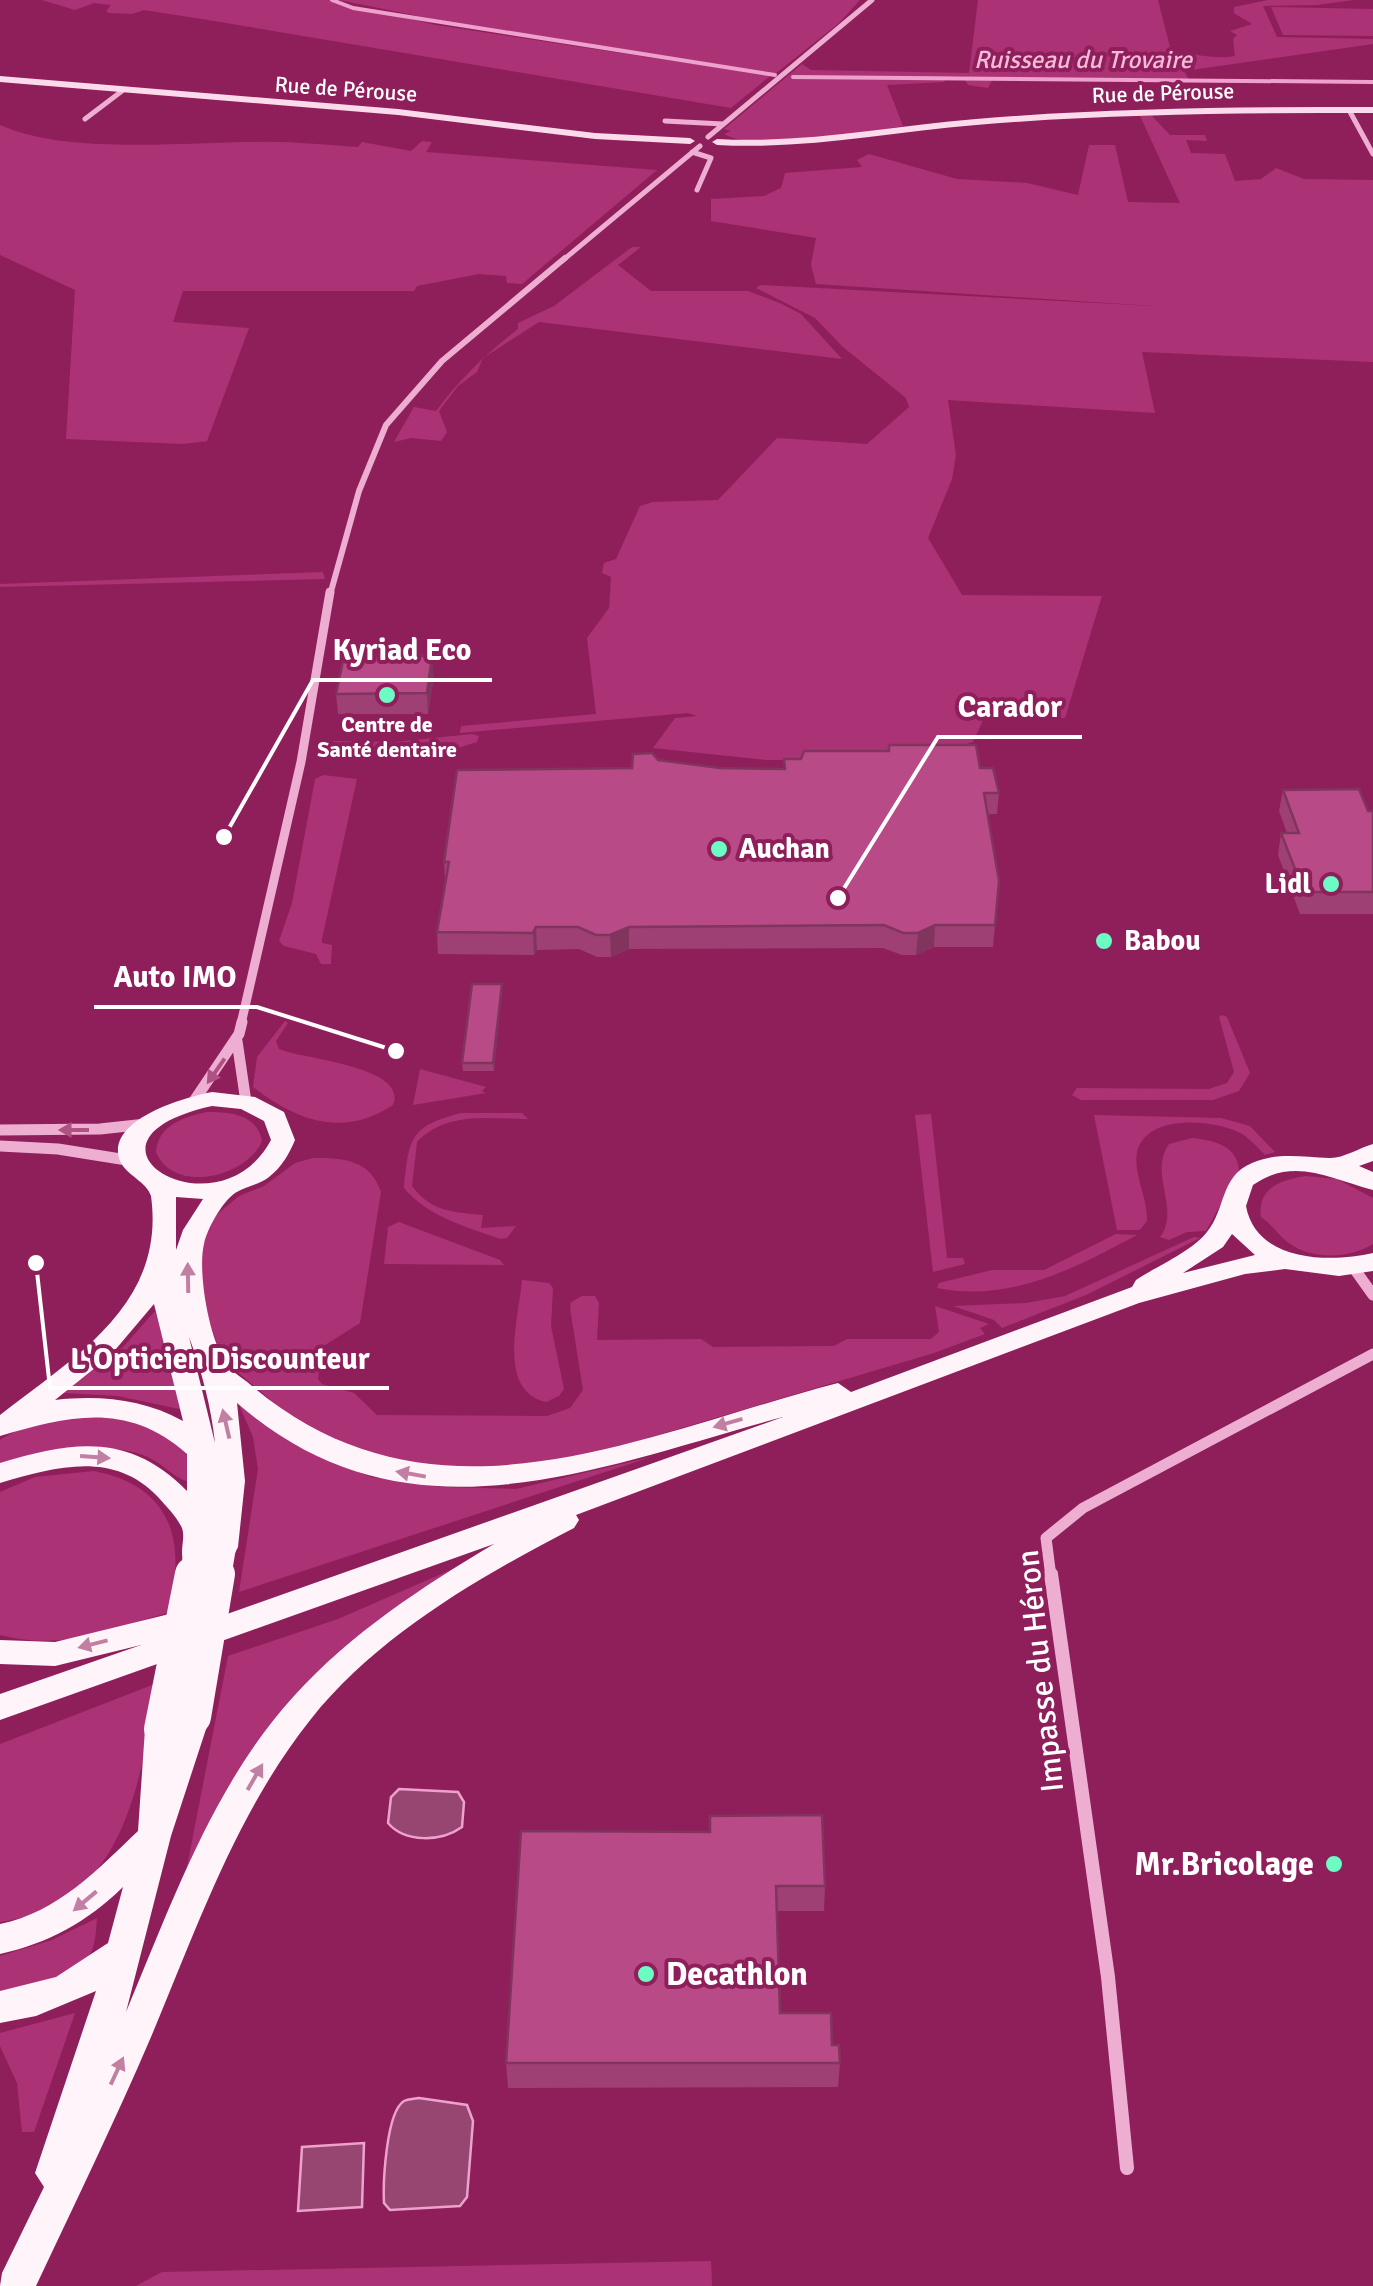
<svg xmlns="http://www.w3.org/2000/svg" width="1373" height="2286" viewBox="0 0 1373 2286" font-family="Signika,sans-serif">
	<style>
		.green { fill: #ac3276 }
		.water { fill: #964671; stroke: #eea1cd; stroke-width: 2.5 }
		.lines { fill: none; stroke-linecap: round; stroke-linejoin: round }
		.stream { stroke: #eea1cd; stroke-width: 4 }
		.street-far4 { stroke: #edaed1; stroke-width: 5 }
		.street-far3 { stroke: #edaed1; stroke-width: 6 }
		.street-far2 { stroke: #edaed1; stroke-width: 9 }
		.street-far1 { stroke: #edaed1; stroke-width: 11 }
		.street { stroke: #edaed1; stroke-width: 14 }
		.secondary { fill: #fadaeb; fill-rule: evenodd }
		.primary { fill: #fff4f9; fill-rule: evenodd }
		.primary-bridge-far1 { stroke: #fff4f9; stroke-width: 26 }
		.primary-bridge { stroke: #fff4f9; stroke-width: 34 }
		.wall { fill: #9e4074 }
		.shaded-wall { fill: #81345e }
		.building { fill: #b84b87; stroke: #81345e; stroke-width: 2.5 }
		.oneway { fill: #b05184 }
		.oneway2 { fill: #c17fa2 }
		.poi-dot { fill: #6dfbc4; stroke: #8f1f5b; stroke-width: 4 }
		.labels { text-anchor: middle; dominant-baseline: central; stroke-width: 8; stroke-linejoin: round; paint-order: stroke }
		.far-street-label { font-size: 22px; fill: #fff; stroke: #8f1f5b }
		.far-poi-label { font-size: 22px; font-weight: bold; fill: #fff; stroke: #8f1f5b }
		.far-water-label { font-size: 25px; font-style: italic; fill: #f4bada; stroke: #8f1f5b }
		.poi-label { font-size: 28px; font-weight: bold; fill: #fff; stroke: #8f1f5b; text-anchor: start }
		.near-street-label { font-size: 32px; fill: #fff; stroke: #8f1f5b }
		.near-poi-label { font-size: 32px; font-weight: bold; fill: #fff; stroke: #8f1f5b; text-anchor: end }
		.leader { fill: none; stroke: #fff; stroke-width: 4 }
		.callout-dot { fill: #fff; stroke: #8f1f5b; stroke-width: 4 }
		.callout-label { font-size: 30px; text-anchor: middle; font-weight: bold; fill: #fff; stroke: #8f1f5b; stroke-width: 8; stroke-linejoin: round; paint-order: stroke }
	</style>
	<rect width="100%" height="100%" fill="#8f1f5b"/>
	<!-- green -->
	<path class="green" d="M42 0H329L436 25 693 64 699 62 518 36 339 0H860L838 24 775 74 767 73 770 76 731 108 208 20 144 10 132 14 109 13 106 11 111 5 94 3 75 10Z
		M978 0H1158L1171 51C1195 53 1211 60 1235 56L1233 39 1237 35 1230 31 1252 24 1234 13V7L1268 0H1354L1317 5 1263 6 1277 37 1373 39V44L1184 71 1189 80H992L988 88 968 85 965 80 967 76 947 77 944 82 887 85 903 126C865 133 755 153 724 134L731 131 724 129 802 64 811 70 969 73Z
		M1271 7 1373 9V36L1283 35Z
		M1140 116H1152L1170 135H1205L1207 141 1186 140 1191 153 1225 154 1235 181 1261 179 1276 168 1304 179 1373 180V362L1142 352 1155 413 948 400 956 455 952 479 928 538 962 595 1102 596 1065 718H984L973 742 927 756 883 760H766L653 748 675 718 697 716 688 713 460 733 461 726 596 714 587 638 609 608 611 577 602 573 604 563 616 559 640 506 653 502 718 500 777 438 867 444 909 407 906 398 843 347 815 318 756 288 760 285 1154 306 816 284 811 265 816 238 711 221V199L764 196 781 188 785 173 862 167 857 160 869 154 957 179 1027 183 1078 195 1089 145H1115L1128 202 1180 203Z
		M0 125C66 155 184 142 256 142 290 141 324 145 358 147L362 142 411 151 422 141 432 142 426 152 657 170 522 284 507 283 506 276 479 274 417 286 414 291H183L173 322 249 328 207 441 183 444 66 439 75 290 0 255Z
		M632 247H641L618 265 651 291H748L782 304 801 314 842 359 539 322 483 358 477 372 458 386 439 411 447 432 441 441 411 438 394 442 414 407 436 411C461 378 486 354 518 329V323L554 306Z
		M323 572 325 579 0 587V584Z
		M472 734 479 736 477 742 449 751 329 754 334 741 394 742Z
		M323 775 357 779 322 939V943L332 945 331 964H321L316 954 284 946 279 941 292 903 315 779Z
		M1222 1015 1227 1017 1250 1073 1239 1091 1213 1100H1081L1072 1095 1077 1088 1209 1089 1227 1083 1234 1072 1219 1017Z
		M285 1021 288 1023 276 1041 279 1049C301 1059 409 1066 393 1105 343 1138 297 1121 253 1087L257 1057Z
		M420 1069 486 1087 482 1091 486 1093 413 1105Z
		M207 1112C230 1112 257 1114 262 1141 247 1177 174 1195 156 1152 158 1125 184 1117 207 1112Z
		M461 1113H522L528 1119C488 1119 447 1111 417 1142L412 1186C431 1212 453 1212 483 1215L481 1228 516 1226 507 1238 500 1239C465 1226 428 1217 404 1188 409 1138 410 1126 461 1113Z
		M931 1114 947 1258H963L965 1264 933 1272 915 1115Z
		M1094 1115 1221 1118 1250 1126 1275 1152 1265 1155C1258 1148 1250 1139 1242 1134 1216 1119 1146 1113 1137 1152 1133 1173 1148 1199 1147 1221L1140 1230H1117Z
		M1192 1138C1214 1140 1238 1146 1239 1171L1206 1231 1187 1232 1169 1240 1160 1237C1181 1209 1148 1174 1169 1144Z
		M313 1158C343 1158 370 1159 381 1192L360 1323 322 1347 318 1379 322 1384 354 1393 377 1415 547 1416 570 1408 583 1390 570 1308 571 1302 582 1296H595L599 1303 597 1340 701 1339 713 1347 834 1346 847 1339H931L939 1332 935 1306 989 1324 980 1328 985 1334 934 1353 574 1460 433 1470 349 1449 280 1408 222 1359 199 1290V1249L214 1217 239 1196 264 1186 295 1163Z
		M1305 1176 1337 1179 1373 1198V1244C1351 1258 1314 1260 1292 1245 1280 1238 1273 1225 1261 1217 1257 1188 1281 1180 1305 1176Z
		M399 1222 500 1260 504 1265 384 1264 388 1227Z
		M1116 1234 1137 1235C1075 1268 1010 1303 937 1288L939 1283 992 1270H1044Z
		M1194 1237 1200 1238 1086 1295 1002 1328 994 1320 953 1306 1026 1303 1065 1296Z
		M522 1280 549 1283 553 1288 551 1326 564 1389 559 1396 546 1402C496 1391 519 1317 522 1280Z
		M155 1311 184 1410 118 1396 64 1393 124 1346Z
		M236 1398 320 1457 371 1477 442 1487 516 1489 651 1457 239 1592 258 1469 253 1437Z
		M85 1416C115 1418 172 1417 185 1450 189 1459 188 1472 189 1482 172 1477 164 1464 148 1457 103 1437 46 1458 0 1468V1440L22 1427Z
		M94 1471C172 1486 188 1543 167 1613 108 1630 62 1651 0 1635V1492L35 1477Z
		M455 1568 313 1686 184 1882 228 1656 338 1619Z
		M160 1682C137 1784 127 1905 0 1922V1744Z
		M97 1918C96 1928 96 1940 92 1950 80 1983 29 1985 0 1992V1956L52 1940Z
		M75 2013 34 2132H22L17 2083 0 2046V2033Z
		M711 2261 712 2286H136L162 2272Z"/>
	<!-- water -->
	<path class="water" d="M399 1789 458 1792 464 1802 462 1827C441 1842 405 1843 388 1823L391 1797Z
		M419 2098 467 2105 473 2121 467 2197 460 2206 390 2210 384 2203C383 2183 386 2112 404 2101 408 2099 414 2099 419 2098Z
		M364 2143 362 2207 298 2211 302 2147Z"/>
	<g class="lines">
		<!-- stream -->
		<path class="stream" d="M332 0 353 8 775 75
			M793 77 1373 82"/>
		<!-- street-far4 -->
		<path class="street-far4" d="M1349 110 1373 154
			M85 119 122 91
			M665 121 723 124
			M708 137 872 0
			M692 152 711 158 697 190
			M562 261 700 146"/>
		<!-- street-far3 -->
		<path class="street-far3" d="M330 595 359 491 386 425 442 361 565 258"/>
		<!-- street-far2 -->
		<path class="street-far2" d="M241 1024 301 762 330 592"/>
		<!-- street-far1 -->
		<path class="street-far1" d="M237 1041 246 1102
			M194 1101 239 1034 242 1022
			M0 1130 100 1129 146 1124
			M0 1146 58 1149 133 1161
			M1353 1267 1373 1295
			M1051 1577 1046 1538 1083 1508 1373 1354"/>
		<!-- street -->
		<path class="street" d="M1051 1574 1108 1977 1127 2168"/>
		<!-- secondary -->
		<path class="secondary" d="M0 76 398 109 595 133 690 138 695 141 690 144 595 139 398 115 0 82Z
			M1373 107V113C1241 113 1108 114 976 125 889 132 805 150 717 145L712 142 717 139C805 144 889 126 976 119 1108 108 1241 107 1373 107Z"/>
		<!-- primary -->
		<path class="primary" d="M212 1092 255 1097 284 1112 295 1140C289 1154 282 1167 269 1177 259 1185 246 1186 235 1193 222 1202 207 1229 204 1244 197 1272 210 1347 230 1368 236 1375 246 1380 253 1387 435 1539 639 1435 838 1383L851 1392 1132 1287 1136 1280C1157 1266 1191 1252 1207 1232 1226 1209 1220 1176 1252 1163 1278 1152 1301 1157 1329 1158 1342 1159 1359 1148 1373 1144V1161L1359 1166 1373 1172V1190C1331 1179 1294 1156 1253 1185L1246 1206C1256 1262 1330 1263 1373 1253V1271L1339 1276 1285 1269 1245 1274 1139 1303 576 1515 579 1520 574 1528C481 1576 378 1635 311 1719 236 1813 197 1928 151 2037 115 2121 75 2203 36 2286H0L2 2273 44 2187 35 2173 96 1991 36 2016 0 2023V1991L56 1977 108 1943 123 1887C87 1922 49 1943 0 1954V1924C58 1912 97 1870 138 1831L145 1729 150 1720 161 1716 175 1725 183 1708 194 1704 205 1708 210 1717 171 1836 126 2012C171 1905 214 1783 294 1696 351 1633 422 1587 494 1544L0 1720V1694L141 1645 55 1666 0 1664V1640L55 1642 198 1607 209 1611 213 1619 783 1417C594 1468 407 1551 237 1403L245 1481 238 1547 234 1555 223 1558 211 1553 207 1565 196 1568 185 1565C178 1552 186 1540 182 1528 177 1517 166 1506 158 1497 113 1450 56 1467 0 1483V1463C73 1441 129 1432 187 1491V1454C127 1401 69 1416 0 1436V1415C74 1357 166 1305 151 1196 146 1181 127 1176 120 1161 104 1120 185 1097 212 1092ZM212 1106 241 1109 264 1121 271 1140C218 1240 55 1141 212 1106ZM176 1197 203 1199 183 1230 176 1250ZM1232 1234 1255 1255 1183 1273 1223 1247ZM154 1304 183 1421C143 1399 100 1395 55 1400L110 1356ZM189 1337C202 1372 211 1406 215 1443Z"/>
		<!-- primary-bridge-far1 -->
		<path class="primary-bridge-far1" d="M192 1577 196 1557
			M218 1577 223 1547"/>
		<!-- primary-bridge -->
		<path class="primary-bridge" d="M194 1717 218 1574
			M161 1729 192 1574"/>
	</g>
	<!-- wall -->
	<path class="wall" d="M434 676 428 714H338L336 694Z
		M784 759 980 768 999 793 997 814H988L999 881 993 947H934L916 955H902L883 948 629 949 611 957H597L579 949 537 950 534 955 438 954 437 932 445 880 444 862 632 768 658 760 720 768 784 769Z
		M1283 790 1373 811V914H1300L1278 855 1281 833H1287L1279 811Z
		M502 984 494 1071H463L462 1063Z
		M521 1831 825 1886 824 1911H777L780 2013 832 2045 840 2063 838 2087 508 2088 506 2063Z"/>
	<!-- shaded-wall -->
	<path class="shaded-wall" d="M432 656 434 676 428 714 427 693Z
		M935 925 934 947 916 955 918 933Z
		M536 927 537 950 534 955 533 933Z
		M629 927V949L611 957 610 935Z
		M502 984V992L494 1071 493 1063Z"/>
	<!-- building -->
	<path class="building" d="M344 656H432L427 693 336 694Z
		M889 745H976L980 768H993L999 793H984L999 881 995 925H935L918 933H903L884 925 629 927 610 935H596L578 927H536L533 933 437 932 449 862H444L457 770 632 768 633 754 652 753 658 760 720 768 785 769 784 759H801L804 751H889Z
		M1359 789 1368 811H1373V892H1304L1281 833H1299L1283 790Z
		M472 984H502L493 1063H462Z
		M822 1815 825 1886H776L780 2013H831L832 2045H839L840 2063H506L521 1831 710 1832V1816Z"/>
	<!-- one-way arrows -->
	<defs><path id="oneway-solid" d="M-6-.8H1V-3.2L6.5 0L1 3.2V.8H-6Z" transform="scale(2.5)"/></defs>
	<g class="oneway">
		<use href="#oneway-solid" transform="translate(216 1071) rotate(125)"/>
		<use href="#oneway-solid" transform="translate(74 1130) rotate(180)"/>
	</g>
	<g class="oneway2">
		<use href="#oneway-solid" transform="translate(188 1278) rotate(-91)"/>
		<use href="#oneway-solid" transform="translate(728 1423) rotate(164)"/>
		<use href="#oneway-solid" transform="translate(226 1424) rotate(-103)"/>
		<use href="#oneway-solid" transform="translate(95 1457) rotate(4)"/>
		<use href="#oneway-solid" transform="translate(411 1474) rotate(-170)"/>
		<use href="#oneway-solid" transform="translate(93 1644) rotate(166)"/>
		<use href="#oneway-solid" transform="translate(255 1777) rotate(-60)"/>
		<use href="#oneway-solid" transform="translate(85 1901) rotate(140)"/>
		<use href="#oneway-solid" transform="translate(117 2071) rotate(-65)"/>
	</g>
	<!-- markers -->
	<g class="poi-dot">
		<circle cx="387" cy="695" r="10"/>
		<circle cx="719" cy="849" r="10"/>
		<circle cx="1331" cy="884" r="10"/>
		<circle cx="1104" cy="941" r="10"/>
		<circle cx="1334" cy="1864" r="10"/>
		<circle cx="646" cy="1974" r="10"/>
	</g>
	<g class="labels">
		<!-- far-street labels -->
		<g class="far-street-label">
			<text transform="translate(346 89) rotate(4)">Rue de Pérouse</text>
			<text transform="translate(1163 93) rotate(-2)">Rue de Pérouse</text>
		</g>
		<!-- far-poi labels -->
		<g class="far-poi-label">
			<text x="387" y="724">Centre de<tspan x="387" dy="25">Santé dentaire</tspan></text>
		</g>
		<!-- far-water labels -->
		<g class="far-water-label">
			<text x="1083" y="59">Ruisseau du Trovaire</text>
		</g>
		<!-- poi labels -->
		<g class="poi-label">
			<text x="739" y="849">Auchan</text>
			<text x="1311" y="884" text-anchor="end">Lidl</text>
			<text x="1124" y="941">Babou</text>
		</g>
		<!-- near-street labels -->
		<g class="near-street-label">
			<text transform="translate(1040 1671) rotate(-96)">Impasse du Héron</text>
		</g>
		<!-- near-poi labels -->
		<g class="near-poi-label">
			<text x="1314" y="1864">Mr.Bricolage</text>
			<text x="666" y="1974" text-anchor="start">Decathlon</text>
		</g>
	</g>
	<!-- callouts -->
	<path class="leader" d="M224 837L313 680H492M838 898L938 737H1082M396 1051L257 1007H94M36 1263L50 1388H389"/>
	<g class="callout-dot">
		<circle cx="224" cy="837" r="10"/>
		<circle cx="838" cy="898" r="10"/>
		<circle cx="396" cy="1051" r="10"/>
		<circle cx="36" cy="1263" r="10"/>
	</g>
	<g class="callout-label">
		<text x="402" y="660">Kyriad Eco</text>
		<text x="1010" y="717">Carador</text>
		<text x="175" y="987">Auto IMO</text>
		<text x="220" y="1369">L'Opticien Discounteur</text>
	</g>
</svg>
